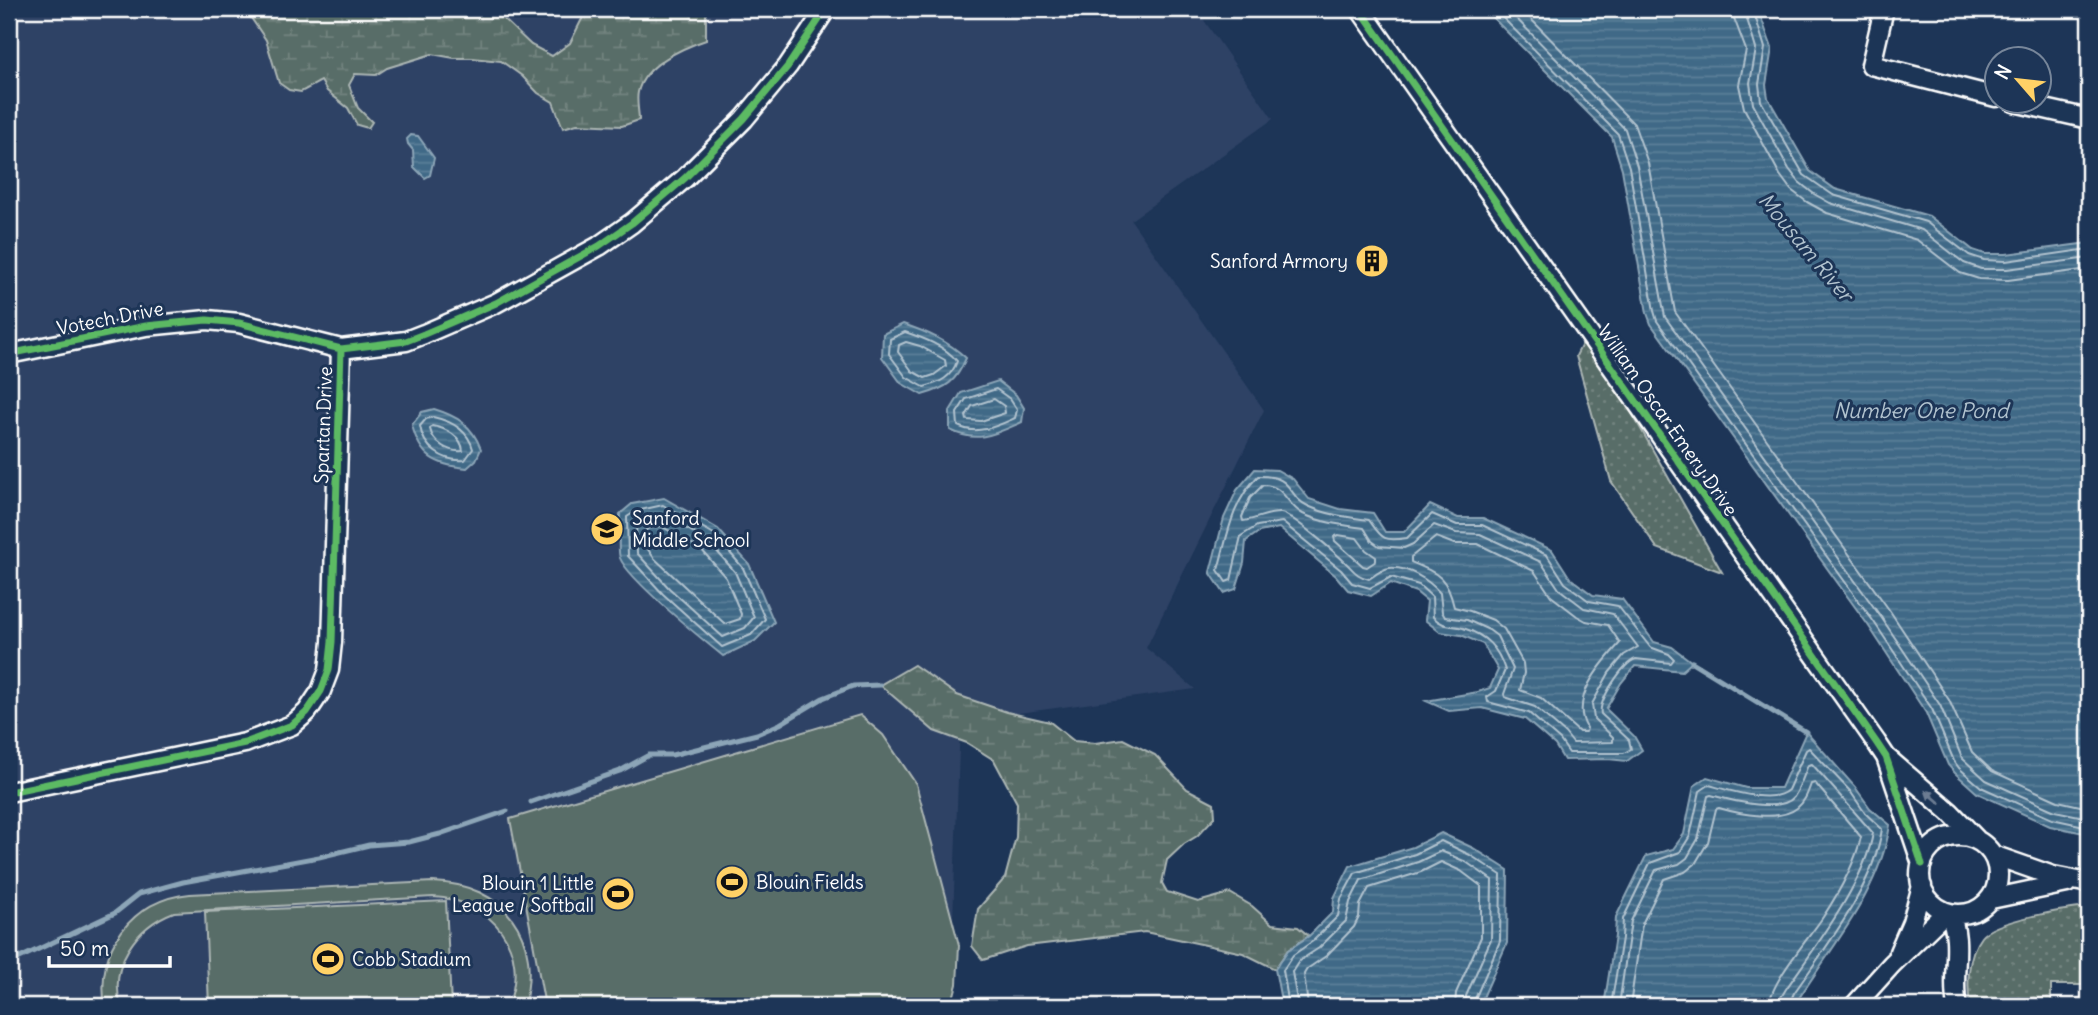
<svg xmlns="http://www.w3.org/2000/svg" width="2098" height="1015" viewBox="0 0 2098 1015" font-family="Delius,sans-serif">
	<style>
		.built { fill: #2e4265 }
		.grass { fill: url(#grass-dots); stroke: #acb6b4; stroke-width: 2 }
		.wetland { fill: url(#wetland-marsh); stroke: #acb6b4; stroke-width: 2 }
		.garden { fill: #596d68; stroke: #acb6b4; stroke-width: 2 }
		.water { fill: url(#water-rules); stroke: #8ca5b7; stroke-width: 2 }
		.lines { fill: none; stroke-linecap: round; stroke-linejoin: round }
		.shore { stroke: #b2c3cf; stroke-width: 2 }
		.stream { stroke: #8ca5b7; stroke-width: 5 }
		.minor-casing { stroke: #fff; stroke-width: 23 }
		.minor { stroke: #1d3557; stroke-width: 18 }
		.cycleway-casing { stroke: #1d3557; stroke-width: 11 }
		.cycleway { stroke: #5cba63; stroke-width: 7 }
		.oneway { fill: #6c7c92 }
		.labels { text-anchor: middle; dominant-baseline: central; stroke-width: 6; stroke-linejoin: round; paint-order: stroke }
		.poi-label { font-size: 19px; fill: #fff; stroke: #1d3557; text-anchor: start }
		.street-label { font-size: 19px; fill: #fff; stroke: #1d3557 }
		.water-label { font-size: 21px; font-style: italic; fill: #b2c3cf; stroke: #1d3557 }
	</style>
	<defs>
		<pattern id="grass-dots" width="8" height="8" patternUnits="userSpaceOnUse" patternTransform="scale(1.75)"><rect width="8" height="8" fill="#596d68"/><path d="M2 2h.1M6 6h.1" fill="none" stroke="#72837f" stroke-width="1.8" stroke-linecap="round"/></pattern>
		<pattern id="wetland-marsh" width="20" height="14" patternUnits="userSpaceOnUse" patternTransform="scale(1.75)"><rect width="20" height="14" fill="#596d68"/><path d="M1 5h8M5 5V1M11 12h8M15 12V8" fill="none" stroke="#72837f"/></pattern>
		<pattern id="water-rules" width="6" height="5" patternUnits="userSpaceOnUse" patternTransform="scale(1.75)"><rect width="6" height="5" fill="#3f6987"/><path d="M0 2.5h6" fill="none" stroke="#5c8099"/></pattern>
	</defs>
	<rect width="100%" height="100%" fill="#1d3557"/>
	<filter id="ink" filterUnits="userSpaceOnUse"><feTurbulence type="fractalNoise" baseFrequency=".0143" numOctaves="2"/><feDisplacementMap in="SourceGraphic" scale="14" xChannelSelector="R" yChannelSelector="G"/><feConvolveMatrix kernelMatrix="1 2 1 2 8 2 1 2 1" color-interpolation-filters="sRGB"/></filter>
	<g filter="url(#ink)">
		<!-- built -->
		<path class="built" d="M9 9H1196L1273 119 1131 220 1264 410 1146 648 1195 689 960 721 950 1006H9Z"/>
		<!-- grass -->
		<path class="grass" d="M1587 334 1722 572 1657 548 1611 481 1576 356Z
			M2089 907V985H2051V1006H1970C1967 986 1967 955 1981 937 1994 920 2067 909 2089 907Z"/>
		<!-- wetland -->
		<path class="wetland" d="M245 9H493L531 45 552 56 570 43 587 9H709L706 13V40C682 48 644 65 638 92 636 101 639 112 639 120L622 126 577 124 563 128 553 102 538 93 522 76 501 61 472 58H454L432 54 387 68 376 75 355 74 349 85 358 108 372 122 368 128 357 125 348 108 327 91 321 81 301 92 289 90 279 83 266 40Z
			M914 665 957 695 1007 712 1050 722 1074 741 1095 743 1123 739 1155 755 1187 789 1214 803 1215 817 1197 836 1184 844 1167 860 1162 883 1167 892 1198 902 1230 893 1252 906 1272 924 1298 927 1309 936 1288 950 1275 969 1243 953 1145 932 1027 946 983 960 972 946 978 909 1005 878 1016 837 1017 803 994 760 967 743 934 731 880 685Z"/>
		<!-- garden -->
		<path class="garden" d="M860 715 883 735 916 784 959 945 957 984 951 1006H545L510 819Z
			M433 882C504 884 543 937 524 1006H508C531 949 492 900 433 897L174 912C137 926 108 965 121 1006H105C95 950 132 899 190 894Z
			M446 901 451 1006H209L205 912Z"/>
		<!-- water -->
		<path class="water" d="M1484 9H1758L1772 48 1766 85 1768 98 1810 171 1835 189 1929 216 1973 250 1985 254H2006L2089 243V834L2050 826 1977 793 1955 773 1948 765 1926 713 1868 625 1651 324 1647 313 1622 169 1612 137Z
			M411 135 418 136 434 158 430 175 425 178 414 167 413 150 408 144 407 139Z
			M903 324C927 332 948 341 966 358 956 382 947 388 922 395L901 383 882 357 883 334Z
			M998 381 1016 395 1024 408 1022 422C995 434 978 444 950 430V411L961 393Z
			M434 409C457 416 472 425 481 449L476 460 467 468C435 465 420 457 412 425L422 412Z
			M1255 469 1277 470 1293 479 1309 499 1340 509 1373 513 1385 532H1404L1430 505 1458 518H1483L1552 550 1570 578 1593 595 1622 599 1654 642 1672 647 1692 662 1682 671 1635 666 1621 683 1606 709 1634 736 1642 750 1627 761 1608 759 1564 760 1555 745 1525 719 1482 708 1449 711 1426 701 1478 692 1490 688 1498 670 1483 644 1461 635 1440 632 1425 620 1427 601 1416 592 1391 583 1371 596 1348 590 1336 576 1279 528 1259 532 1246 541 1244 563 1236 589 1224 593 1210 572 1224 518 1237 490Z
			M664 498 718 529 749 564 774 622 755 641 723 656C703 640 628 579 620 558 617 549 620 525 620 514L632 504Z
			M1806 732 1855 787 1870 808 1890 825C1879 894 1830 948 1794 1006H1604L1615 936 1616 917 1646 856 1673 849 1684 834 1694 786 1707 777 1746 788H1781Z
			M1441 833 1473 848 1508 870 1507 943 1481 1002 1483 1006H1282L1275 969 1288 950 1309 936 1333 912 1334 898 1350 866 1413 847Z"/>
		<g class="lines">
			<!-- shore -->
			<path class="shore" d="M1494 9 1618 134 1629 167 1654 311 1657 321 1874 622 1932 709 1954 761 1959 768 1981 787 2052 819 2089 827
				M1507 9 1625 129 1637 166 1665 317 1881 617 1940 705 1962 758 1986 780 2055 811 2089 818
				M1521 9 1634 124 1648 163 1675 312 1890 611 1949 700 1972 752 1992 771 2058 801 2089 808
				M1733 9 1734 18 1746 50 1739 85 1744 108 1780 175 1791 190 1807 202 1827 213 1917 240 1960 273 1979 279 2008 280 2089 269
				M1744 9 1756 49 1750 83 1753 104 1789 169 1799 182 1814 194 1830 203 1922 230 1964 263 1981 269H2007L2089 258
				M1753 9 1765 48 1759 84 1761 101 1804 175 1833 195 1926 222 1969 255 1984 260 2006 261 2089 249
				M905 332C923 338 945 346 957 361 952 377 940 383 924 387L906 377 889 354 890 339Z
				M906 342 920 346 945 360 946 366 934 375 925 378 912 371 898 352 899 345Z
				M996 389 1010 399 1017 410 1015 418C997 426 977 436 958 426L957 413 966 399Z
				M994 399 1004 406 1005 413 981 421 967 420 966 416 972 406Z
				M433 417C451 421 468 430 473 449L465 460C443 462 423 448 420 426L426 419Z
				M432 426C445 428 462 436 463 451 449 453 433 443 430 429Z
				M1258 476C1295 475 1286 496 1308 506 1327 515 1348 517 1369 520 1382 538 1382 542 1407 538L1432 514 1457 525H1482L1547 555 1565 583 1589 601 1618 606 1650 647 1669 654 1674 659 1671 663 1636 659C1623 663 1598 701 1601 714L1629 740 1631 749 1624 753H1569L1560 740 1529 713 1488 702 1487 697 1496 691 1505 670C1498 648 1486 635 1463 628 1450 625 1443 627 1433 617L1432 597 1419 585 1391 577 1370 588 1352 583 1341 570 1282 522 1257 526 1241 536 1231 580 1226 582 1218 570C1228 534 1231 504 1258 476Z
				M1263 485C1285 485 1286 505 1303 514 1322 523 1343 525 1364 528L1372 541 1379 546 1404 548 1413 544 1434 525 1456 533 1480 534 1541 562 1559 589 1584 608 1613 614 1638 647 1624 655 1609 673 1592 704 1594 719 1613 737V742L1573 743 1565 733 1535 707 1505 697 1504 694 1513 669 1497 636 1489 630 1467 620 1445 617 1442 612 1440 593C1429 580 1407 566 1389 568 1382 569 1375 575 1369 579 1357 576 1355 572 1347 564 1337 554 1291 514 1281 513 1268 512 1254 520 1243 521L1242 517 1250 498Z
				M663 505 714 534 743 568 765 619 751 635 722 647 663 594 628 556 627 517 636 511Z
				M663 515 708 541 735 572 754 617 745 628 723 637 669 588 637 553 636 522Z
				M661 526 701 549 726 578 741 614 740 619 725 624 654 558 647 548 646 530 649 528Z
				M1338 535 1357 538 1366 550 1376 557V561L1367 567 1363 566 1335 541 1334 537Z
				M1436 537 1454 544H1478L1534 571 1551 596 1577 616 1586 621 1608 625 1620 643C1601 664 1569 699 1587 728L1586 732H1579L1541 698 1520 690 1524 673 1523 663 1504 629 1493 620 1470 611 1454 607C1447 577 1439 574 1411 562V557Z
				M1289 1006 1283 970 1293 955 1313 941 1338 916 1341 899 1355 873 1415 854 1441 841 1470 855 1501 875 1500 941 1475 999V1006
				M1298 1006 1292 972 1299 961 1319 948 1346 921 1350 902 1361 880 1418 862 1441 851 1466 862 1492 880 1491 939 1466 996V1006
				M1308 1006 1304 974 1307 969 1326 956 1354 927 1359 917 1360 905 1369 888 1421 872 1441 862 1461 871 1481 886V937L1456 993 1455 1006
				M1611 1006 1622 938 1623 919 1650 863 1680 852 1690 836 1700 791 1709 785C1728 790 1772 805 1788 790L1806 750 1809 748 1850 791 1865 813 1882 829C1873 888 1827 945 1794 993L1788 1006
				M1619 1006 1631 921 1656 870 1679 864 1687 858 1698 839 1708 796 1711 795C1729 800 1780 814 1794 797 1800 788 1804 775 1808 765L1812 764 1873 833C1865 882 1815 947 1786 989L1780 999V1006
				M1630 1006 1642 924 1664 879 1685 872 1695 864 1708 842 1716 809 1719 808C1739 814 1780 822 1797 808 1805 802 1808 792 1811 784L1815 783 1861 837C1855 864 1838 894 1823 917 1809 938 1770 983 1769 1006"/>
			<!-- stream -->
			<path class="stream" d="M1692 662 1806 732
				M531 802 620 771 649 755H672L757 734 780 724 823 698 853 686 880 685
				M9 963 115 913 139 894 183 882 319 857 369 845 409 842 440 834 507 811"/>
			<defs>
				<path id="minor" d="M1360 9 1876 742 1886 757 1922 864
					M1884 9 1871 65 1996 97
					M2014 102 2089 119
					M9 354 146 326 207 320 239 323 341 349 406 341 424 334 496 303 599 246 632 223 685 178 744 119 788 66 826 9
					M1886 757 1950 812 1976 839
					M9 792 245 743 292 725 307 712 321 691 329 670 332 642 341 349
					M1920 875a39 39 0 1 1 78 0a39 39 0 1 1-78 0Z
					M1993 855 2053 876 2089 883
					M1991 899 2067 883
					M1949 913C1964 942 1950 975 1957 1006
					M1899 952 1912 922 1922 886
					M1854 1006 1892 964 1946 912"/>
			</defs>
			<!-- minor casing -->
			<use href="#minor" class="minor-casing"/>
			<!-- minor -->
			<use href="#minor" class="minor"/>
			<defs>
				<path id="cycleway" d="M1360 9 1876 742 1886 757 1922 864
					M9 354 146 326 207 320 239 323 341 349 406 341 424 334 496 303 599 246 632 223 685 178 744 119 788 66 826 9
					M9 792 245 743 292 725 307 712 321 691 329 670 332 642 341 349"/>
			</defs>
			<!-- cycleway casing -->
			<use href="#cycleway" class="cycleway-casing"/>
			<!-- cycleway -->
			<use href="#cycleway" class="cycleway"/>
		</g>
		<!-- one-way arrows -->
		<defs><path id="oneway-solid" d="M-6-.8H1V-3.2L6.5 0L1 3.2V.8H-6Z" transform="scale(1.75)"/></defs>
		<use class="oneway" href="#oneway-solid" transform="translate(1933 797) rotate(-140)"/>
	</g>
	<!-- icons -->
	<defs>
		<symbol id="building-disc" viewBox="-11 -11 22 22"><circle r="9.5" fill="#ffd166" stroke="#1d3557"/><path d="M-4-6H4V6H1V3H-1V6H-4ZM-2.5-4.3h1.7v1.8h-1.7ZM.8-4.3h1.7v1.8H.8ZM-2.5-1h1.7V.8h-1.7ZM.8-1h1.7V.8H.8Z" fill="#111"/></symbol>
		<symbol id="school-disc" viewBox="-11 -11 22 22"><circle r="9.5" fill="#ffd166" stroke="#1d3557"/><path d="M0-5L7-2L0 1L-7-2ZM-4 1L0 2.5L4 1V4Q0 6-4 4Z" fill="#111"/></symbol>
		<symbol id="stadium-disc" viewBox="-11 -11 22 22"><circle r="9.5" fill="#ffd166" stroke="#1d3557"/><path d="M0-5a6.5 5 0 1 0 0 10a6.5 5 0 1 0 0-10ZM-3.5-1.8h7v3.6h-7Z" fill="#111"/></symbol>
	</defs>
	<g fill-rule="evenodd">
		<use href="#building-disc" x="1353" y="242" width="38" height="38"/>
		<use href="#school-disc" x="588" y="510" width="38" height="38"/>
		<use href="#stadium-disc" x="713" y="863" width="38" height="38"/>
		<use href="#stadium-disc" x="599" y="875" width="38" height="38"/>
		<use href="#stadium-disc" x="309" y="940" width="38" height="38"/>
	</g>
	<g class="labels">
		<!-- poi labels -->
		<g class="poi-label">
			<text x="1348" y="261" text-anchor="end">Sanford Armory</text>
			<text x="632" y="518">Sanford<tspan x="632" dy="22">Middle School</tspan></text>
			<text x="756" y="882">Blouin Fields</text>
			<text x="594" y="883" text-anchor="end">Blouin 1 Little<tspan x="594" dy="22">League / Softball</tspan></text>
			<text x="352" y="959">Cobb Stadium</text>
		</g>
		<!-- street labels -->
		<g class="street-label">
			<text transform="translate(110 318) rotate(-11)">Votech Drive</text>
			<text transform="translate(1668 420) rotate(55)">William Oscar Emery Drive</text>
			<text transform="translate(323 425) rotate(-88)">Spartan Drive</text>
		</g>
		<!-- water labels -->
		<g class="water-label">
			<text transform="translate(1806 247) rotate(50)">Mousam River</text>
			<text x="1921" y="410">Number One Pond</text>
		</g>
	</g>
	<!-- margin -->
	<rect width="2098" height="1015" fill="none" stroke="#1d3557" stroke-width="35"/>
	<rect x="18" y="18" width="2063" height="980" fill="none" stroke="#fff" stroke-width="2.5" filter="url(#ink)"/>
	<!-- north arrow -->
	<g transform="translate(2018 80) rotate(298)"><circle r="33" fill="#1d3557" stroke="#77869a" stroke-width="2"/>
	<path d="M0-5L12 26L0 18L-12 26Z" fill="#ffd166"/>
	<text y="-10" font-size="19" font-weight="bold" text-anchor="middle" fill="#ffffff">N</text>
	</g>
	<!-- scale -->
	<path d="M49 956v10h121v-10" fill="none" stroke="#ffffff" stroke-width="3.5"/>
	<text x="60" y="956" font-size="21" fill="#ffffff" stroke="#1d3557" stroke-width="5" paint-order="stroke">50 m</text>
</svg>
